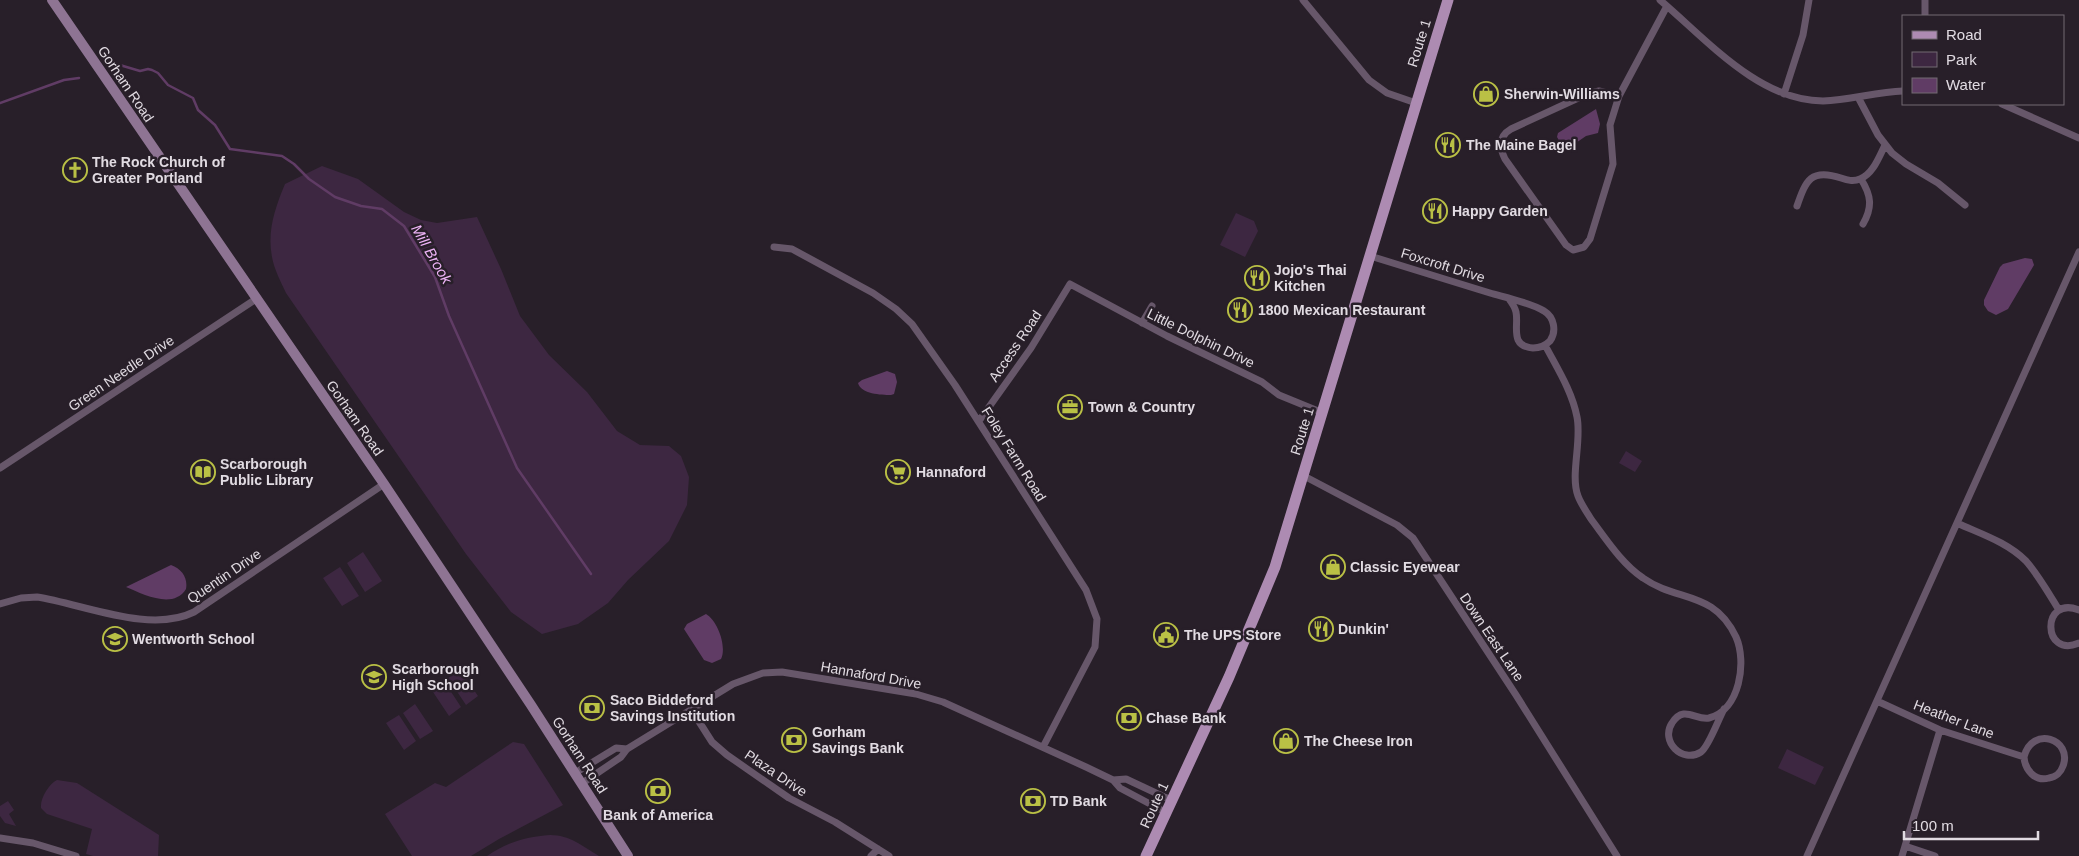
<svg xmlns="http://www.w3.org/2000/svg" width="2079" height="856" viewBox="0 0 2079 856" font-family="Helvetica,sans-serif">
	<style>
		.green { fill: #3d2741 }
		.water { fill: #603c65 }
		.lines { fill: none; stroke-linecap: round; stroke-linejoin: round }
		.stream { stroke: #603c65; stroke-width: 2.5 }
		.street { stroke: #67576a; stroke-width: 7 }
		.secondary { stroke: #8e7493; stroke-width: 10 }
		.primary { stroke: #ad8bb2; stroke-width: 11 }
		.labels { text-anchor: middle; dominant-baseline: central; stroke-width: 5; stroke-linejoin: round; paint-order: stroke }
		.street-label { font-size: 14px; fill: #e1dbe2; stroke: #281f29 }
		.poi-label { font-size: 14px; font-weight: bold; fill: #e1dbe2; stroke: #281f29; text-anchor: start }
		.water-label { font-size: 15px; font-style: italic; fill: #eeb4f7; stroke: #281f29 }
	</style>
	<rect width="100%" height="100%" fill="#281f29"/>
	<!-- green -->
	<path class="green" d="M322 166 358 179 404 212 421 220 437 223 477 217 501 269 520 316 549 355 587 392 617 431 640 445 669 446 681 456 689 477 687 505 669 541 628 580 608 603 578 624 542 634 511 612 466 554 286 293C281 282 274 269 272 257 267 231 275 208 285 184Z
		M1236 213 1254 221 1258 231 1245 257 1220 245Z
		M1626 451 1642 461 1635 472 1619 463Z
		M363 552 382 581 365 592 347 563Z
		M340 567 359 596 342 606 323 578Z
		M460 670 478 696 466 705 448 678Z
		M444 681 461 707 449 716 431 689Z
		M415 704 433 731 420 739 403 713Z
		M399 715 416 741 404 750 386 723Z
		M513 742 524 744 563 805 499 839 471 856H412L385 814 435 783 446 787Z
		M1787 749 1824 767 1815 785 1778 768Z
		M57 780 77 783 159 835 158 856H93L86 854 92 829 47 814 41 808C40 798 49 784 57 780Z
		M8 801 14 810 9 814 16 826 5 823 0 816V806Z
		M550 835C570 835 582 846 599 856H487C507 842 526 837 550 835Z"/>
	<!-- water -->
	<path class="water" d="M1596 109 1600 124 1598 133 1586 136 1570 147 1561 144 1557 137 1558 133Z
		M2025 258 2032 259 2034 265 2008 309 1996 315 1988 311 1984 305V300L2000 267 2003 264Z
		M887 371 895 374 897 382 894 394 891 395C881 395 861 394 858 383L862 380Z
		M171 565C182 569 188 578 186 589 173 610 143 594 126 587Z
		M706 614C718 621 727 647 721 659L712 663 704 660 684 629 687 624Z"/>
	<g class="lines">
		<!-- stream -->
		<path class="stream" d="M113 63 140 71 148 69 152 70 158 73 168 85 193 98 198 110 215 125 230 149 282 156 294 164 309 179 335 197 361 206 382 209 404 226 435 277 449 316 517 468 591 574
			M0 103 64 80 79 78"/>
		<!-- street -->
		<path class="street" d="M1303 0 1369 80 1387 93 1416 103
			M1660 0C1706 39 1759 101 1823 101 1850 100 1876 92 1903 91
			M1925 16V0
			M1599 91 1619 96 1610 125 1613 164 1590 239 1584 247 1573 250 1566 245 1505 159C1499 147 1499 136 1511 129L1587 94Z
			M1784 94 1803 35 1809 0
			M1619 96 1667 6
			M1858 97 1878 135 1892 153 1906 164 1938 183 1965 205
			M2002 104 2079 138
			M1861 179C1871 195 1873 207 1863 224
			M1797 206C1806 180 1811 168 1841 178 1847 180 1853 182 1860 179 1873 174 1879 157 1885 145
			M774 247 792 249 873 293 896 309 912 324 955 385 1086 590 1097 619 1095 647 1043 747
			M1370 256C1410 268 1450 281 1490 293 1504 297 1532 303 1544 311 1554 317 1557 331 1550 341 1546 345 1539 348 1533 348 1509 346 1519 326 1516 312 1515 307 1512 303 1509 299
			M1142 323 1152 306
			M1545 345C1557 368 1572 391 1577 417 1582 441 1570 475 1578 496 1581 504 1586 511 1591 519 1606 539 1622 564 1643 578 1677 602 1714 590 1736 637 1747 662 1740 710 1709 718 1696 721 1684 704 1672 723 1660 741 1682 764 1701 752 1709 746 1718 720 1724 709
			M979 421 1031 348 1070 284 1167 336 1262 382 1279 395 1323 413
			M0 468 256 299
			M1304 476 1397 525 1413 538 1516 695 1617 856
			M1957 523C1981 534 2007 542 2026 561 2039 576 2049 594 2059 610
			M0 604 21 598 37 597C83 604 150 634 194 612L384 484
			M2079 610C2041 595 2042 659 2079 643
			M1877 701 1940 730 2024 757C2025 770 2035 782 2049 778 2056 777 2061 772 2063 766 2073 739 2032 725 2024 757
			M691 709 712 742 727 755 789 798 835 822 889 856
			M575 773 616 748 627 749
			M1113 780 1126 779 1173 801
			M581 784 621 757 627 749 733 684 763 673 782 672 916 694 943 702 1086 767 1113 780 1120 788 1167 813
			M0 838 33 843 76 856
			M1905 846 1935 856
			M871 856 878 849
			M1807 856 2079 252
			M1902 856 1940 730"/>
		<!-- secondary -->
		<path class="secondary" d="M52 0 384 484 531 705 628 856"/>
		<!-- primary -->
		<path class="primary" d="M1146 856 1229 677 1275 567 1448 0"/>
	</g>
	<!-- icons -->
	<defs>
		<symbol id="shop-ring" viewBox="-11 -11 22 22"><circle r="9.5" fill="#281f29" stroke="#bac045" stroke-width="1.5"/><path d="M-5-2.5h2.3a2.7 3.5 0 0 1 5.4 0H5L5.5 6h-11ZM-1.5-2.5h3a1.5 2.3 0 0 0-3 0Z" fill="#bac045"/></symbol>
		<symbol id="restaurant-ring" viewBox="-11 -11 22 22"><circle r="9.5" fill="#281f29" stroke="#bac045" stroke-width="1.5"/><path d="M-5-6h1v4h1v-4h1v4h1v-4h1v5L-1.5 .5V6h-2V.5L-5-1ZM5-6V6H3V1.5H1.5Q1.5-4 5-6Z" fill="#bac045"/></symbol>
		<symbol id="church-ring" viewBox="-11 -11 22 22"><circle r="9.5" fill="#281f29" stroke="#bac045" stroke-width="1.5"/><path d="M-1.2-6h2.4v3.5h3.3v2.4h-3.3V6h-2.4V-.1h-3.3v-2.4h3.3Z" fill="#bac045"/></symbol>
		<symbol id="office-ring" viewBox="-11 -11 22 22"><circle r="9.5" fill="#281f29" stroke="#bac045" stroke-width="1.5"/><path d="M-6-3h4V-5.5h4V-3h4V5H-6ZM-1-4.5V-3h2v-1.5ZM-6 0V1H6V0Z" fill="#bac045"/></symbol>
		<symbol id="library-ring" viewBox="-11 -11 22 22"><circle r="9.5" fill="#281f29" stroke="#bac045" stroke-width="1.5"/><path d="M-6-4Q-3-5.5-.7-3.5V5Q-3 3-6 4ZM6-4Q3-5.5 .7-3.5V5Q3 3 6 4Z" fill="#bac045"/></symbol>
		<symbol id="supermarket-ring" viewBox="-11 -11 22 22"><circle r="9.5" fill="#281f29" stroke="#bac045" stroke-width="1.5"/><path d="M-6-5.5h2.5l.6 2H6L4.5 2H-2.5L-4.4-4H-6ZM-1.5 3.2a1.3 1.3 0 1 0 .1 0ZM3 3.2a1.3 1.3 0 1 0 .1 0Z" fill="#bac045"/></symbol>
		<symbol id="civic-ring" viewBox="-11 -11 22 22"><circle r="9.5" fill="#281f29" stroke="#bac045" stroke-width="1.5"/><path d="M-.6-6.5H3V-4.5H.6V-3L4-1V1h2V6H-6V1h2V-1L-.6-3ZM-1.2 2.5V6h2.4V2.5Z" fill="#bac045"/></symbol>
		<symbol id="school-ring" viewBox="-11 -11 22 22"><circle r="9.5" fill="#281f29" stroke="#bac045" stroke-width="1.5"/><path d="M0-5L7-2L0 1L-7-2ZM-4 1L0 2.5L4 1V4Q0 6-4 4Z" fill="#bac045"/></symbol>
		<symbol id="bank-ring" viewBox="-11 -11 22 22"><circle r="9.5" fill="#281f29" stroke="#bac045" stroke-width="1.5"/><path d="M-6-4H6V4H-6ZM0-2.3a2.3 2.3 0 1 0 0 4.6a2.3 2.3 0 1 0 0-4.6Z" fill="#bac045"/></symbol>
	</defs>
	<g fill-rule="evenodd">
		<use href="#shop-ring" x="1472" y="80" width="28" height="28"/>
		<use href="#restaurant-ring" x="1434" y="131" width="28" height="28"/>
		<use href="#church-ring" x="61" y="156" width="28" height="28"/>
		<use href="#restaurant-ring" x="1421" y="197" width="28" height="28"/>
		<use href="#restaurant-ring" x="1243" y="264" width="28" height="28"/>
		<use href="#restaurant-ring" x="1226" y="296" width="28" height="28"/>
		<use href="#office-ring" x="1056" y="393" width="28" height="28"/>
		<use href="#library-ring" x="189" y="458" width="28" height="28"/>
		<use href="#supermarket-ring" x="884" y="458" width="28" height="28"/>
		<use href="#shop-ring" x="1319" y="553" width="28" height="28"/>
		<use href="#restaurant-ring" x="1307" y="615" width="28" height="28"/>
		<use href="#civic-ring" x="1152" y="621" width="28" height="28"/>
		<use href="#school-ring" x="101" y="625" width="28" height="28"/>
		<use href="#school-ring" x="360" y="663" width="28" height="28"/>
		<use href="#bank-ring" x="578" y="694" width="28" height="28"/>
		<use href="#bank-ring" x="1115" y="704" width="28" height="28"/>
		<use href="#bank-ring" x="780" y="726" width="28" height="28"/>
		<use href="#shop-ring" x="1272" y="727" width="28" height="28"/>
		<use href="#bank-ring" x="644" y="777" width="28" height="28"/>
		<use href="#bank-ring" x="1019" y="787" width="28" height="28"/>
	</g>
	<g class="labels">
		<!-- street labels -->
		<g class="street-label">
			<text transform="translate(1419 43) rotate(-73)">Route 1</text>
			<text transform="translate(126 84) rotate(56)">Gorham Road</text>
			<text transform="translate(1443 265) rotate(17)">Foxcroft Drive</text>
			<text transform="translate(1201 338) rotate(26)">Little Dolphin Drive</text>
			<text transform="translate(1015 346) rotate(-56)">Access Road</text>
			<text transform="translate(121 373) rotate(-34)">Green Needle Drive</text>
			<text transform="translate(355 418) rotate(55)">Gorham Road</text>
			<text transform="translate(1302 431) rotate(-73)">Route 1</text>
			<text transform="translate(1014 454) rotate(58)">Foley Farm Road</text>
			<text transform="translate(224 576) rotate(-34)">Quentin Drive</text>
			<text transform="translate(1492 637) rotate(56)">Down East Lane</text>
			<text transform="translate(871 675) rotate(10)">Hannaford Drive</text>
			<text transform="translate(1954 719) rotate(21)">Heather Lane</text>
			<text transform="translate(580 755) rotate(57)">Gorham Road</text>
			<text transform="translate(776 773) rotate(34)">Plaza Drive</text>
			<text transform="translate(1154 805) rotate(-65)">Route 1</text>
		</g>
		<!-- poi labels -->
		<g class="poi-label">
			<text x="1504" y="94">Sherwin-Williams</text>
			<text x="1466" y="145">The Maine Bagel</text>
			<text x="92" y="162">The Rock Church of<tspan x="92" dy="16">Greater Portland</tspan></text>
			<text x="1452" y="211">Happy Garden</text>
			<text x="1274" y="270">Jojo's Thai<tspan x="1274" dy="16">Kitchen</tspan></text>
			<text x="1258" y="310">1800 Mexican Restaurant</text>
			<text x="1088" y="407">Town &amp; Country</text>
			<text x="220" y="464">Scarborough<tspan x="220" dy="16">Public Library</tspan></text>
			<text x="916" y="472">Hannaford</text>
			<text x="1350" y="567">Classic Eyewear</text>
			<text x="1338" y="629">Dunkin'</text>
			<text x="1184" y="635">The UPS Store</text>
			<text x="132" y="639">Wentworth School</text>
			<text x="392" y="669">Scarborough<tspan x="392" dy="16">High School</tspan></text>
			<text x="610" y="700">Saco Biddeford<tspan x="610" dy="16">Savings Institution</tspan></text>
			<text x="1146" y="718">Chase Bank</text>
			<text x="812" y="732">Gorham<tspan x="812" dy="16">Savings Bank</tspan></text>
			<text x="1304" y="741">The Cheese Iron</text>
			<text x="1050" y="801">TD Bank</text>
			<text x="658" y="815" text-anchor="middle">Bank of America</text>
		</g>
		<!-- water labels -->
		<g class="water-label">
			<text transform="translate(432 254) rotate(60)">Mill Brook</text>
		</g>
	</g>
	<!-- legend -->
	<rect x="1902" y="15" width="162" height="90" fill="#281f29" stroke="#726a73"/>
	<rect x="1912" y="31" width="25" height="8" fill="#ad8bb2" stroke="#726a73"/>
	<text x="1946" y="40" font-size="15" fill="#e1dbe2">Road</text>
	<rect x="1912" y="52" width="25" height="15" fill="#3d2741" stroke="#726a73"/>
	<text x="1946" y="65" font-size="15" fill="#e1dbe2">Park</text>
	<rect x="1912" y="78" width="25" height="15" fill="#603c65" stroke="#726a73"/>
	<text x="1946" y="90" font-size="15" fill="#e1dbe2">Water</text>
	<!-- scale -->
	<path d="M1904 831v8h134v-8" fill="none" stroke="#e1dbe2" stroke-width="2.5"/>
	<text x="1912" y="831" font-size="15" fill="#e1dbe2" stroke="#281f29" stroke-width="4" paint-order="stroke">100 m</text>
</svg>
